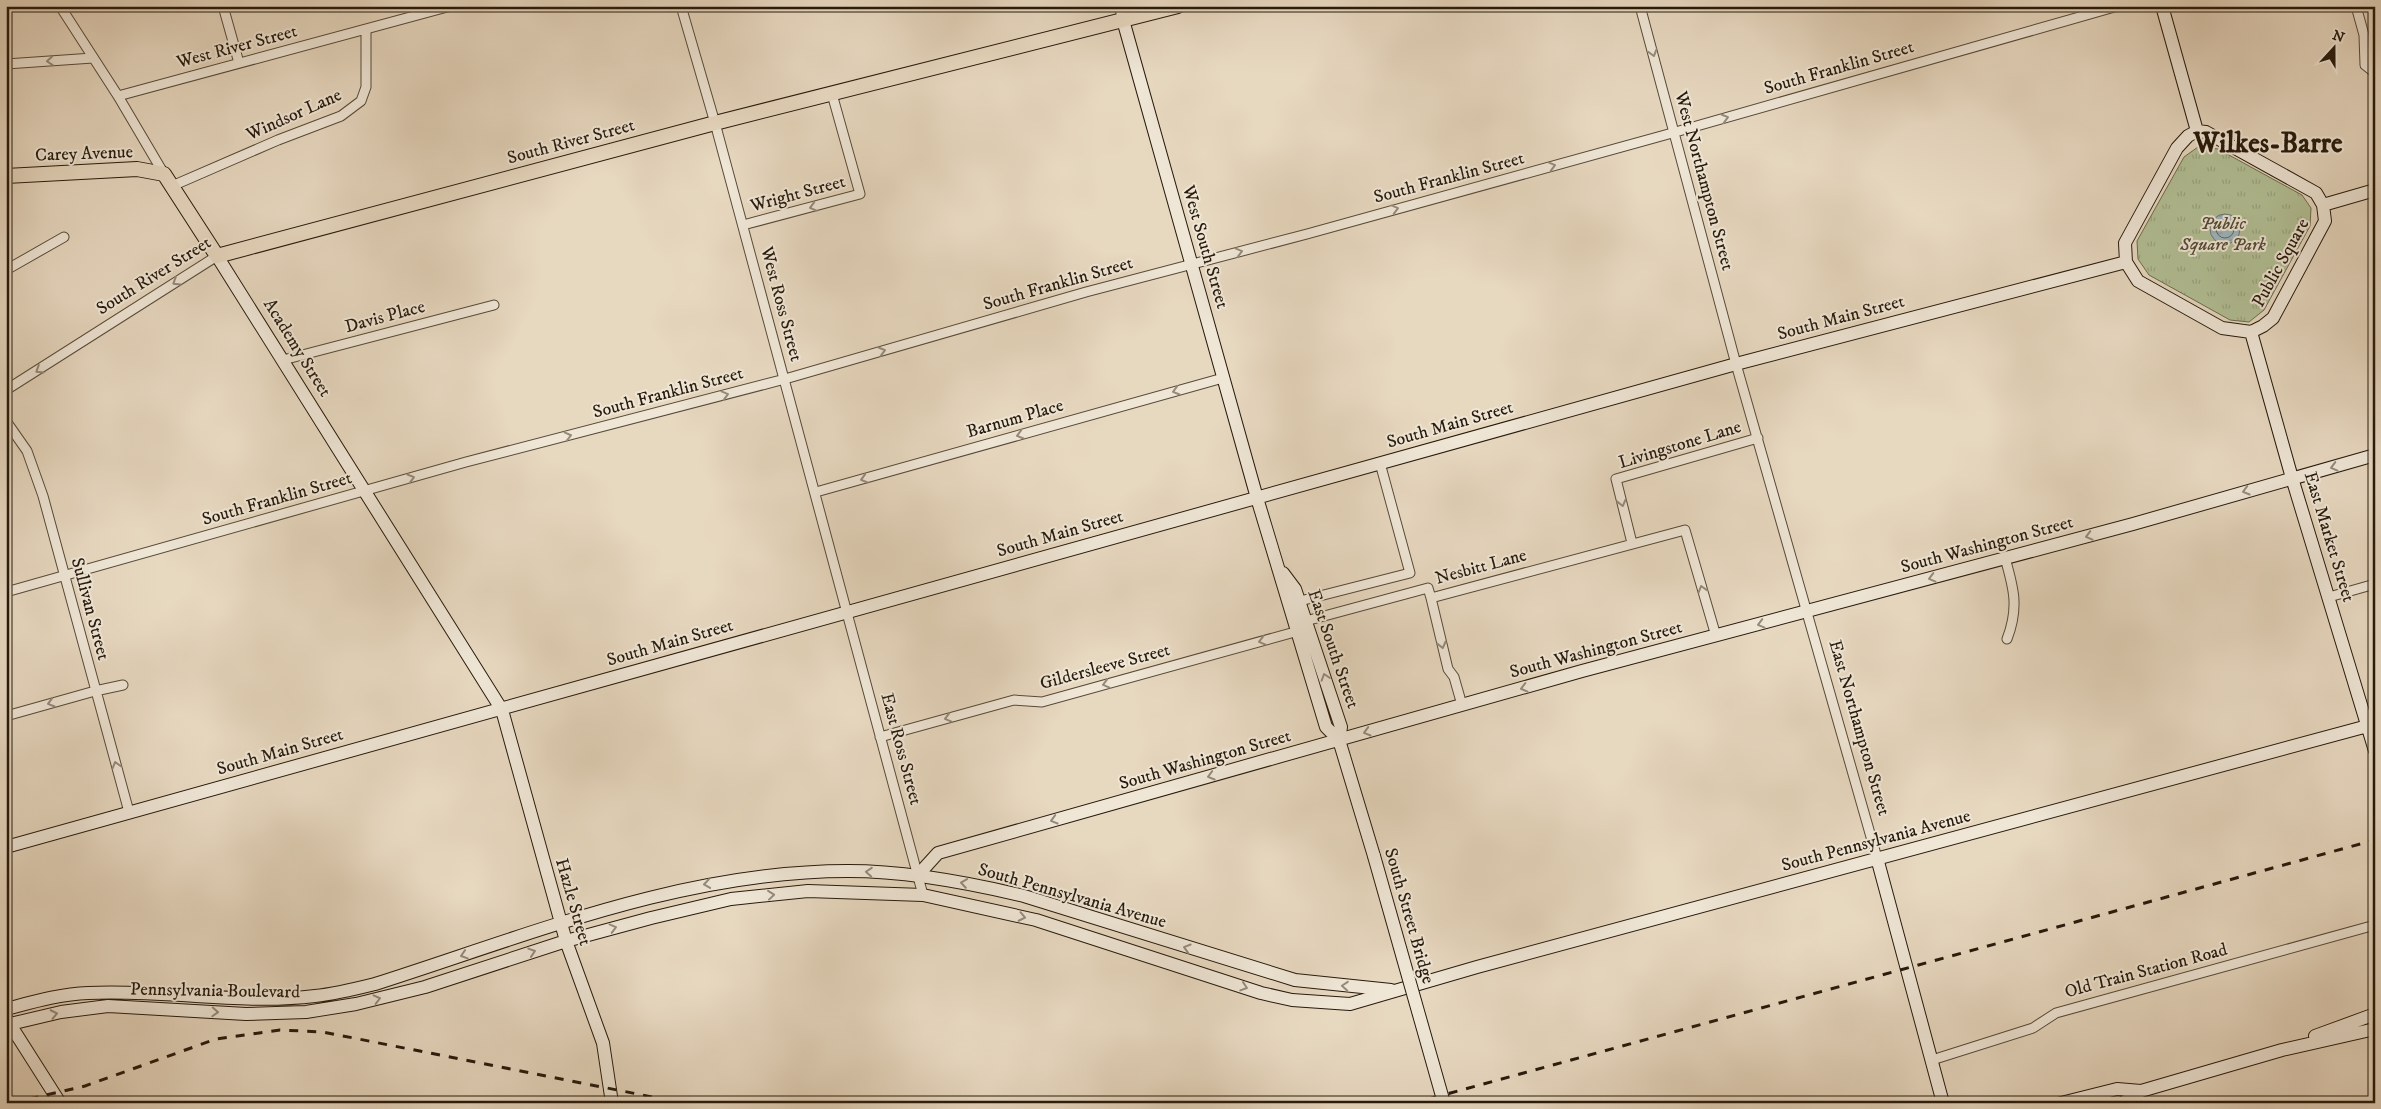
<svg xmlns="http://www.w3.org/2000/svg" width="2381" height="1109" viewBox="0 0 2381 1109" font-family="'IM FELL DW Pica',serif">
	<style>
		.park { fill: url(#park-tufts); stroke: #6c6c50 }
		.water { fill: url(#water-ripples); stroke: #6e7877 }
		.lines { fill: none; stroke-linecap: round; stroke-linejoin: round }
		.shore { stroke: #626866; stroke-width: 1 }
		.street-casing { stroke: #574a39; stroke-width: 11 }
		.secondary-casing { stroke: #271a0c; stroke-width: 14 }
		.primary-casing { stroke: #271a0c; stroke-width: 16 }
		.street { stroke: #efe6d6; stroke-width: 9 }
		.secondary { stroke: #efe6d6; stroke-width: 12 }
		.primary { stroke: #e7d8c0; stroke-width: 14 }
		.rail { stroke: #271a0c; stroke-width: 3; stroke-dasharray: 9 9; stroke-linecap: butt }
		.secondary-bridge-casing { stroke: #271a0c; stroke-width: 14; stroke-linecap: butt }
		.secondary-bridge { stroke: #efe6d6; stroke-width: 12 }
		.oneway { stroke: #958a7b }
		.labels { text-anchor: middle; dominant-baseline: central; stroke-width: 4; stroke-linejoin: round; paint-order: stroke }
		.street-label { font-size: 18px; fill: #271a0c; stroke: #efe6d6 }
		.park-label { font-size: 18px; font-style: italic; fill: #514c35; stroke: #efe6d6 }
		.town-label { font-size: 28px; font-weight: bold; fill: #271a0c; stroke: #efe6d6 }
	</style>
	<defs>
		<pattern id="park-tufts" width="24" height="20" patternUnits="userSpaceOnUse" patternTransform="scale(1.25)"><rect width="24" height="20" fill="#b2bf95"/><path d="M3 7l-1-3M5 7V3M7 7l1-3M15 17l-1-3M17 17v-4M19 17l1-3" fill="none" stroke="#99a47f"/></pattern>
		<pattern id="water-ripples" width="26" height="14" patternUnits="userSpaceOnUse" patternTransform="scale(1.25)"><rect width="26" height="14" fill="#9eb6bf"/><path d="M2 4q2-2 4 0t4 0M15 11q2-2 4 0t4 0" fill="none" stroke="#889ca3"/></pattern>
	</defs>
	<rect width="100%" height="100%" fill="#e7d8c0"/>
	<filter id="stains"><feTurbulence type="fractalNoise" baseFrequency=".004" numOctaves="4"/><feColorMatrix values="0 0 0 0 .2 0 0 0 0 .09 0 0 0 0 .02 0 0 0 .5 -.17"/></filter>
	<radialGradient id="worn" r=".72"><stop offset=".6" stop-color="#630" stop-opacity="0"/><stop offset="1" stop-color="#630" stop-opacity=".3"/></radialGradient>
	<!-- park -->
	<path class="park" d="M2198 147 2218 149 2302 195 2311 208 2310 226 2264 310 2249 322 2230 320 2149 275 2138 259 2137 241 2184 157Z"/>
	<!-- water -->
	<path class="water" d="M2210 229a15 15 0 1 1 30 0a15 15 0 1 1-30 0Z"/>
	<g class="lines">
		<!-- shore -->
		<path class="shore" d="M2216 229a9 9 0 1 1 18 0a9 9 0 1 1-18 0Z"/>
		<defs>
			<path id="street" d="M60 6 118 96 164 174
				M223 6 239 63
				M681 6 715 123 923 895
				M1119 6 1123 20
				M1640 6 1736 364 1877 858
				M2356 6 2364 35 2365 65 2375 73
				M6 64 93 58
				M118 96 451 6
				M172 186 278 140 341 116 361 101 366 87V29
				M743 225 860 194 832 94
				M6 270 64 237
				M283 360 494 305
				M6 390 217 256
				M6 421 27 451 43 496 129 812
				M816 492 1223 378
				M1632 543 1616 479 1758 438
				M2005 558C2014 589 2019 608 2007 639
				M6 592 466 462 785 379 1086 292 1307 234 1665 135 2118 6
				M2329 597 2375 584
				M1431 598 1448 669 1454 677 1462 705
				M1300 601 1410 573 1380 463
				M1302 622 1428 588 1431 598 1685 530 1716 636
				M6 716 95 691 123 685
				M880 737 1014 700 1042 702 1302 630
				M1932 1060 2033 1028 2056 1013 2375 925"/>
			<path id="secondary" d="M2162 6 2197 131
				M1123 20 1257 498 1326 727 1339 740 1374 856
				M2197 131 2206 132 2316 193 2323 205 2325 221 2273 318 2263 326 2251 332 2222 328 2138 281 2126 262 2125 243 2177 148 2188 136Z
				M2323 205 2375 190
				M217 256 502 710 566 941 603 1043 612 1103
				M2251 332 2292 478 2375 751
				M1283 573 1295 589 1341 727 1339 740
				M6 847 1736 364 2126 262
				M1877 858 1943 1103
				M918 875 938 853 1582 671 2133 524 2375 455
				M6 1009C33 1002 60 994 88 993 164 989 240 1005 315 996 335 994 355 989 375 984 529 935 683 871 848 871 907 871 966 882 1024 896L1295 980 1391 990
				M6 1018 60 1103
				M6 1025 61 1012 108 1006 246 1014 306 1012 356 1004 425 987 566 941 651 918 731 899 808 891 923 895 1036 920 1261 993 1292 1000 1350 1004 1477 967 2375 724
				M2315 1036 2375 1014
				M2061 1103 2117 1089 2141 1091
				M2123 1103 2141 1091 2282 1050 2375 1029"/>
			<path id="primary" d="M6 176 137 169 164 174 217 256 715 123 1178 6"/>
		</defs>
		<!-- street casing -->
		<use href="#street" class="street-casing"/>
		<!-- secondary casing -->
		<use href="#secondary" class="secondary-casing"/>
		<!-- primary casing -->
		<use href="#primary" class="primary-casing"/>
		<!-- street -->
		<use href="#street" class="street"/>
		<!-- secondary -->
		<use href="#secondary" class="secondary"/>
		<!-- primary -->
		<use href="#primary" class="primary"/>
		<!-- rail -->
		<path class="rail" d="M12 1103 85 1086 216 1039 280 1030 323 1032 683 1103
			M1414 1103 2375 840"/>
		<defs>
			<path id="secondary-bridge" d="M1374 856 1444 1103"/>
		</defs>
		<!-- secondary-bridge casing -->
		<use href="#secondary-bridge" class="secondary-bridge-casing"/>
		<!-- secondary-bridge -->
		<use href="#secondary-bridge" class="secondary-bridge"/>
	</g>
	<!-- one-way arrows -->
	<defs><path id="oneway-chevron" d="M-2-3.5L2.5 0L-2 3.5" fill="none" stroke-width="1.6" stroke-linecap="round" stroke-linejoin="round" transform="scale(1.25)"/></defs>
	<g class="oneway">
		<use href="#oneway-chevron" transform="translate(1653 53) rotate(74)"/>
		<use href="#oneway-chevron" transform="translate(50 61) rotate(176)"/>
		<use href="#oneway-chevron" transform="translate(1725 118) rotate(-16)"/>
		<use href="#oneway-chevron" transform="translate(1552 166) rotate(-15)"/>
		<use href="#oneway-chevron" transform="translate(813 207) rotate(165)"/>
		<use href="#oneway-chevron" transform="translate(1395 209) rotate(-15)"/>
		<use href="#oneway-chevron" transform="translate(1239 252) rotate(-15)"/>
		<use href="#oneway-chevron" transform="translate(176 282) rotate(148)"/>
		<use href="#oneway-chevron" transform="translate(882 351) rotate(-16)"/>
		<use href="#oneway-chevron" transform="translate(39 370) rotate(148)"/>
		<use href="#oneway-chevron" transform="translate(1176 391) rotate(164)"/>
		<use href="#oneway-chevron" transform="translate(725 395) rotate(-15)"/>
		<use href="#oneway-chevron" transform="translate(1020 435) rotate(164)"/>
		<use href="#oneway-chevron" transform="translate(568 436) rotate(-14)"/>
		<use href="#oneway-chevron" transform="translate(2334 467) rotate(165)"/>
		<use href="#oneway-chevron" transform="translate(411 478) rotate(-16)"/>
		<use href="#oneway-chevron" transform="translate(864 479) rotate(164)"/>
		<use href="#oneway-chevron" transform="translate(2246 491) rotate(164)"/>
		<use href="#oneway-chevron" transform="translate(1622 503) rotate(76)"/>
		<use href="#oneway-chevron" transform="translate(2089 536) rotate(165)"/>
		<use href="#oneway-chevron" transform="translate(1932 578) rotate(165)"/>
		<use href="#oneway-chevron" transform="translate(1702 589) rotate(-107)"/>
		<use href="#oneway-chevron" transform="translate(1761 624) rotate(165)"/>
		<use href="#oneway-chevron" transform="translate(1262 641) rotate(165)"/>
		<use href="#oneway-chevron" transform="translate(1442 645) rotate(76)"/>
		<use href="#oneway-chevron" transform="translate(1325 677) rotate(-108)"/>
		<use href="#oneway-chevron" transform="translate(1106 684) rotate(165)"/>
		<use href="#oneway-chevron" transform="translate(1524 688) rotate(165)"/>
		<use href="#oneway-chevron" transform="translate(51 703) rotate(164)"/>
		<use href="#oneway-chevron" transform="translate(948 718) rotate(165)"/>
		<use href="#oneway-chevron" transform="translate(1367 732) rotate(164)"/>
		<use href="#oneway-chevron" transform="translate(116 765) rotate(-106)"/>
		<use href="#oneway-chevron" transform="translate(1211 776) rotate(164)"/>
		<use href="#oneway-chevron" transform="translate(1054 820) rotate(164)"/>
		<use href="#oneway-chevron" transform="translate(869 872) rotate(-176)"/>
		<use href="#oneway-chevron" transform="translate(964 883) rotate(-171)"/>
		<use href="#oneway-chevron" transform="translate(707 884) rotate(172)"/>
		<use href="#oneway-chevron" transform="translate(771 895) rotate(-6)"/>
		<use href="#oneway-chevron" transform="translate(1022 917) rotate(12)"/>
		<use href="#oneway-chevron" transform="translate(613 928) rotate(-15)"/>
		<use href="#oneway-chevron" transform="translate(1187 948) rotate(-163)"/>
		<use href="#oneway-chevron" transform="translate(532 952) rotate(-18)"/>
		<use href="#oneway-chevron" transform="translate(464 955) rotate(162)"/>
		<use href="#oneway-chevron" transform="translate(1345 986) rotate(-176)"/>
		<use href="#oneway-chevron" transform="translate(1244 987) rotate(18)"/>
		<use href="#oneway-chevron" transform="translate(377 999) rotate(-14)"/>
		<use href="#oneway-chevron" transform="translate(215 1012) rotate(3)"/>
		<use href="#oneway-chevron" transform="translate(54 1014) rotate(-12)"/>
	</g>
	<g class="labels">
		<!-- street labels -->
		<g class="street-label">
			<text transform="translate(237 47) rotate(-15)">West River Street</text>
			<text transform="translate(1839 68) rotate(-16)">South Franklin Street</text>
			<text transform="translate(294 115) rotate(-24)">Windsor Lane</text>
			<text transform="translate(571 142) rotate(-15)">South River Street</text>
			<text transform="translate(84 154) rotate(-2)">Carey Avenue</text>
			<text transform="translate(1449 178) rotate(-15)">South Franklin Street</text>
			<text transform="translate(1704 181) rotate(75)">West Northampton Street</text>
			<text transform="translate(798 194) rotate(-15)">Wright Street</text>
			<text transform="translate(1205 247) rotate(74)">West South Street</text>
			<text transform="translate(2281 263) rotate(-61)">Public Square</text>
			<text transform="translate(154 276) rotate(-32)">South River Street</text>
			<text transform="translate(1058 284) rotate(-16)">South Franklin Street</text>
			<text transform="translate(781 304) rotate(75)">West Ross Street</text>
			<text transform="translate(385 317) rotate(-15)">Davis Place</text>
			<text transform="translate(1841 318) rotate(-15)">South Main Street</text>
			<text transform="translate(297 348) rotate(58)">Academy Street</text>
			<text transform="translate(668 393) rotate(-15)">South Franklin Street</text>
			<text transform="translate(1015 419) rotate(-16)">Barnum Place</text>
			<text transform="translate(1450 425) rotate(-16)">South Main Street</text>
			<text transform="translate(1680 445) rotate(-17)">Livingstone Lane</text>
			<text transform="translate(277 499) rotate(-16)">South Franklin Street</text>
			<text transform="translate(1060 534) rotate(-16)">South Main Street</text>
			<text transform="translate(2329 537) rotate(73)">East Market Street</text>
			<text transform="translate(1987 545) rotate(-15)">South Washington Street</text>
			<text transform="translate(1481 567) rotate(-15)">Nesbitt Lane</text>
			<text transform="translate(90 609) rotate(75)">Sullivan Street</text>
			<text transform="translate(670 643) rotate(-16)">South Main Street</text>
			<text transform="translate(1333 649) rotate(71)">East South Street</text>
			<text transform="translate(1596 650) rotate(-15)">South Washington Street</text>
			<text transform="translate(1105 667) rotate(-15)">Gildersleeve Street</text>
			<text transform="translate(1859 728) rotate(74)">East Northampton Street</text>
			<text transform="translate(901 749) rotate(75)">East Ross Street</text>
			<text transform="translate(280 752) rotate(-16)">South Main Street</text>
			<text transform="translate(1205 760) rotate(-16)">South Washington Street</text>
			<text transform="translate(1876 841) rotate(-15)">South Pennsylvania Avenue</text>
			<text transform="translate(1072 896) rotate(16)">South Pennsylvania Avenue</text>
			<text transform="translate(573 902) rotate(74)">Hazle Street</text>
			<text transform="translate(1409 916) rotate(74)">South Street Bridge</text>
			<text transform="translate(2146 971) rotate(-15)">Old Train Station Road</text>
			<text transform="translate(215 991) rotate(1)">Pennsylvania Boulevard</text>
		</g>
		<!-- park labels -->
		<g class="park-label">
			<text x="2223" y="224">Public<tspan x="2223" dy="21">Square Park</tspan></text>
		</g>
		<!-- town labels -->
		<g class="town-label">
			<text x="2268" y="143">Wilkes-Barre</text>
		</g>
	</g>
	<!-- margin -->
	<rect width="2381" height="1109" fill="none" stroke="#e7d8c0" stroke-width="25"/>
	<rect x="8" y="8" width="2366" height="1094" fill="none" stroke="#271a0c" stroke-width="2.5"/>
	<rect x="12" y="12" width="2356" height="1084" fill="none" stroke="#271a0c"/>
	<!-- north arrow -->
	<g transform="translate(2334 48) rotate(21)" stroke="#efe6d6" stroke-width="4" paint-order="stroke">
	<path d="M0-4L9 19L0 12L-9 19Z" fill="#271a0c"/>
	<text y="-8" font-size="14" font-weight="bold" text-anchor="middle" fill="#271a0c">N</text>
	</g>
	<rect width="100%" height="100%" filter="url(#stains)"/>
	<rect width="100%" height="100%" fill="url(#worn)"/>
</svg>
